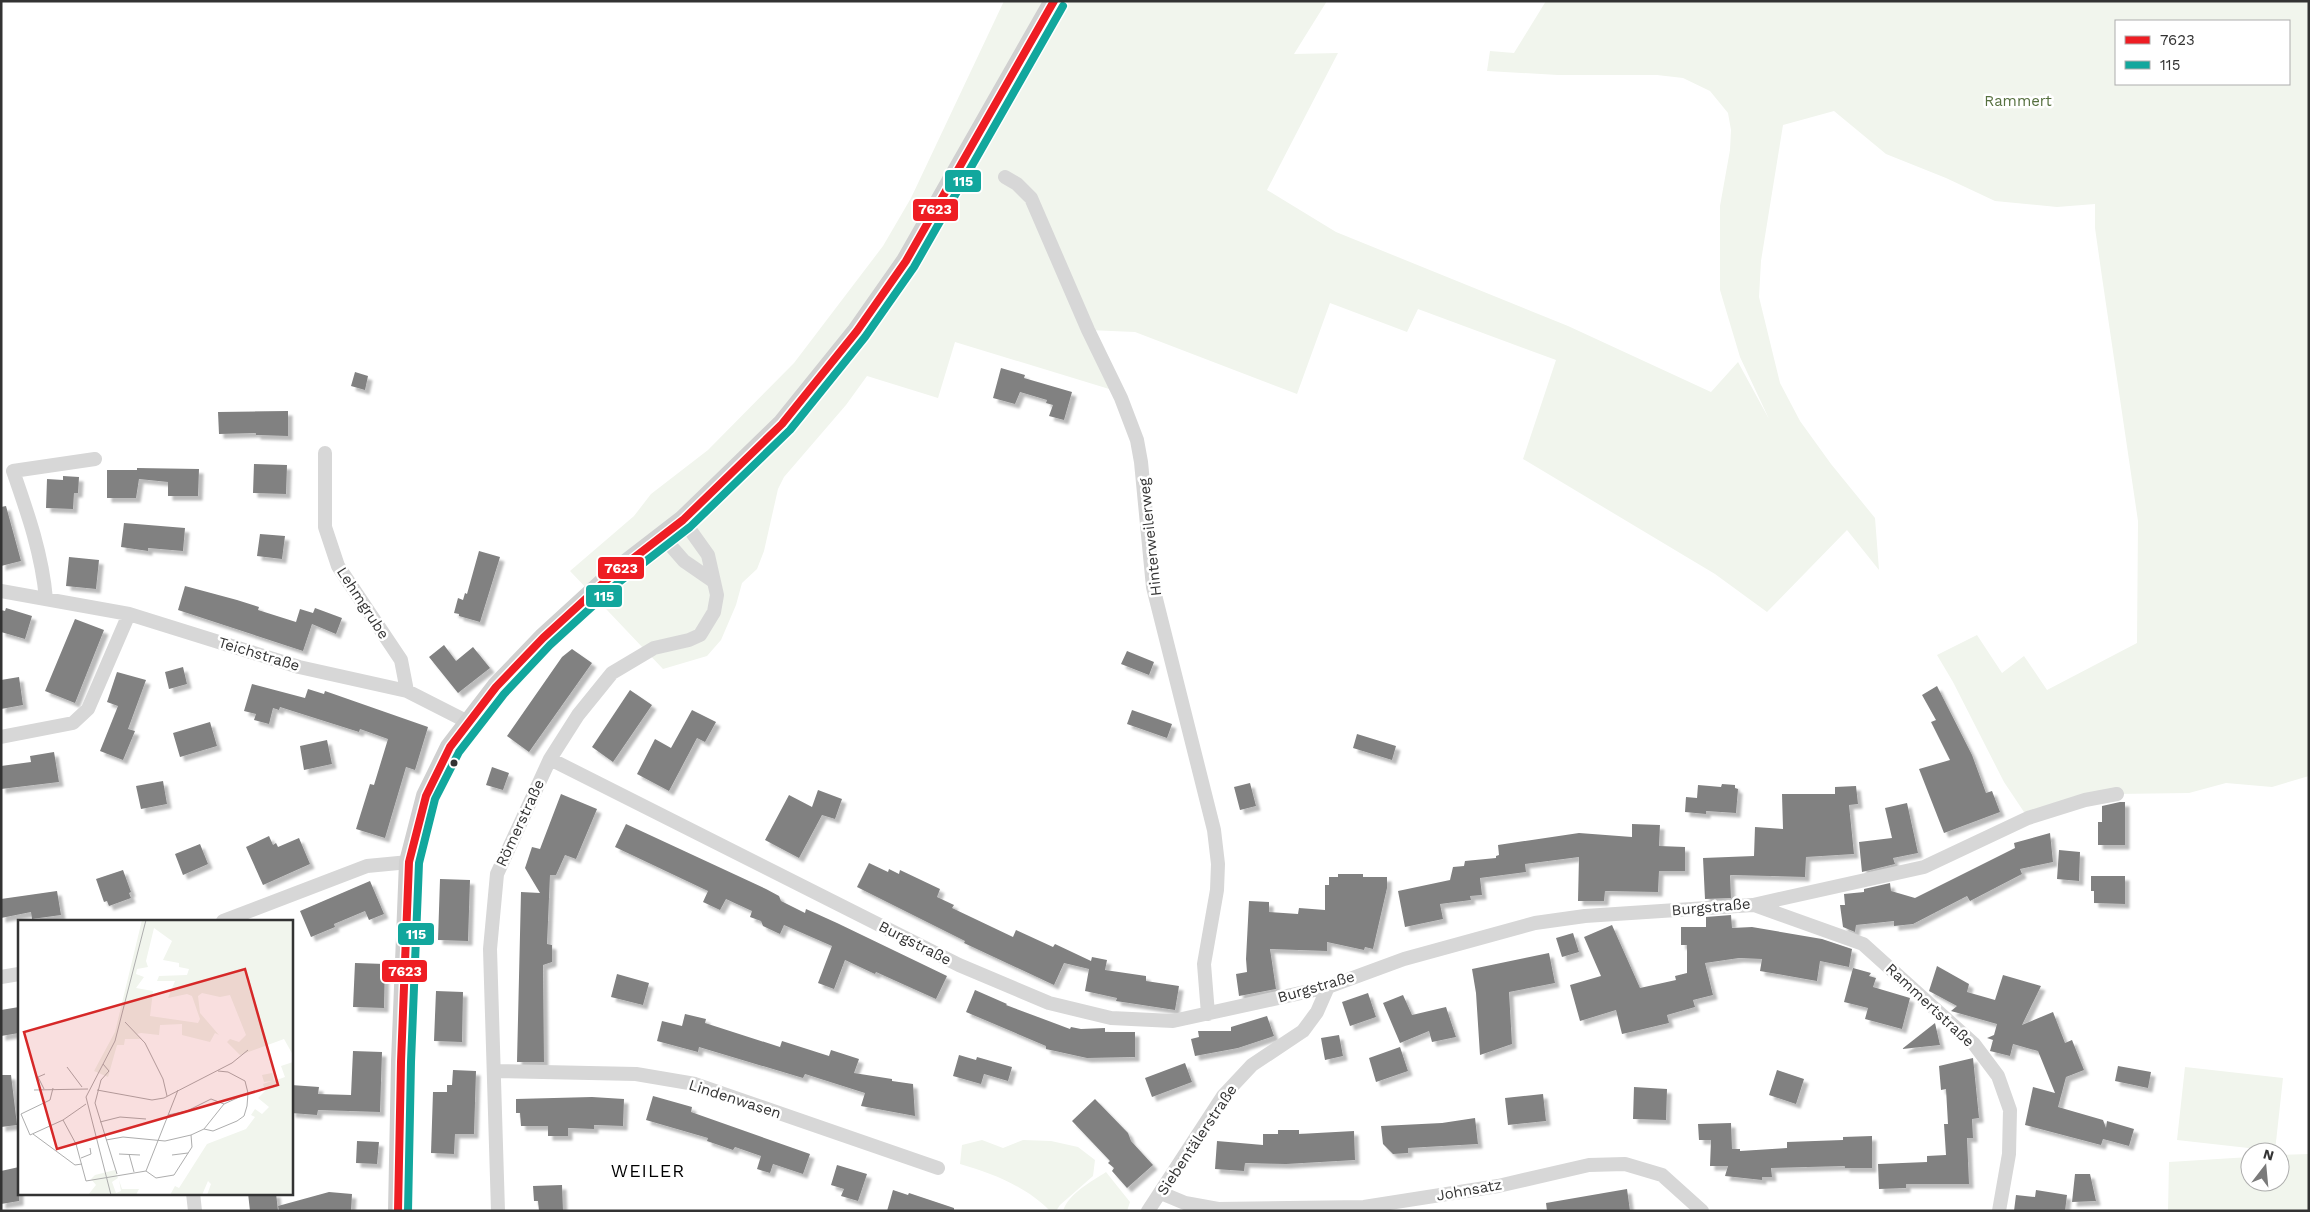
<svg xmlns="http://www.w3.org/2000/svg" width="2310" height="1212" viewBox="0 0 2310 1212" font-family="'Work Sans',sans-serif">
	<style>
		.green { fill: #f1f5ed; fill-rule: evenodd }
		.building { fill: #818181; filter: url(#shadow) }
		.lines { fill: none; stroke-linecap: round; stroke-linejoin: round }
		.minor { stroke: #d7d7d7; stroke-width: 14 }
		.secondary { stroke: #d0d0d0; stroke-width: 20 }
		.bus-1-casing { stroke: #fff; stroke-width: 11 }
		.bus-2-casing { stroke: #fff; stroke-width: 11 }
		.bus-1 { stroke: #ee1d23; stroke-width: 8 }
		.bus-2 { stroke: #12a79d; stroke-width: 8 }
		.bus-dot { fill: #333; stroke: #fff; stroke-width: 2 }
		.labels { text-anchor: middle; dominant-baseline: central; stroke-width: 5; stroke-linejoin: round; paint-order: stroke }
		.park-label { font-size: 15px; fill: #56703f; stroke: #fff }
		.street-label { font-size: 15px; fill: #333; stroke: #fff }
		.quarter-label { font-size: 18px; letter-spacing: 1px; fill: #000; stroke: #fff }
		.inset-road { fill: none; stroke: #adadad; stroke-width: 1 }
		.view { fill: #d62828; fill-opacity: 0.15; stroke: #d62828; stroke-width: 2.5 }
		.inset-edge { fill: none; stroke: #333; stroke-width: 2.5 }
		.line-badge { stroke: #fff; stroke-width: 2 }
		.badge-label { font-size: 14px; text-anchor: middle; font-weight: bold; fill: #fff }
	</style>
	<defs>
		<filter id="shadow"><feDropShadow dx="4.5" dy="4.5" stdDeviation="1" flood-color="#0004"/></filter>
	</defs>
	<rect width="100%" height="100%" fill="#fff"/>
	<!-- green -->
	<path class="green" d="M1004 1H1327L1294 54 1338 53 1267 190 1336 232 1568 326 1711 392 1738 362 1769 419 1740 357 1720 290V206L1730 150 1731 130 1728 113 1710 91 1683 78 1657 75H1558L1487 71 1490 51 1514 53 1546 1H2309V776L2272 787 2226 783 2189 793 2117 794 2028 818 2004 782 1953 682 1937 655 1977 635 2002 673 2024 656 2047 690 2137 643 2138 521 2102 277 2095 228V204L2057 207 1995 201 1946 178 1886 154 1834 111 1783 125 1761 261 1759 297 1780 383 1800 421 1831 464 1875 518 1879 570 1847 530 1767 612 1715 574 1523 459 1556 360 1418 309 1407 332 1330 303 1297 394 1135 332 1088 330 1119 392 955 342 938 398 867 376 846 405 784 477 778 489 764 551 757 569 742 583 736 605 721 640 707 656 663 669 570 571 634 516 651 494 708 450 794 363 883 246 911 198ZM2116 21H2289V84H2116Z
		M2185 1067 2283 1078 2275 1151 2177 1140Z
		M982 1140 1003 1148 1023 1140 1051 1141 1078 1147 1095 1160 1093 1176 1060 1205 1056 1211H1050C1027 1187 992 1173 960 1164L962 1145Z
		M2309 1154V1211H2168L2169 1162 2250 1157V1182H2280V1155Z
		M1106 1172 1130 1202 1127 1211H1063C1069 1193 1091 1182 1106 1172Z"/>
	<!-- building -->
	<path class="building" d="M1001 368 1025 375 1024 378 1072 392 1064 420 1049 416 1053 405 1046 403 1047 400 1020 392 1015 404 993 398Z
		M355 372 368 376 365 390 351 386Z
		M288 411V436L256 435V433L219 434 218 412Z
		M254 464 287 465 286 494 253 493Z
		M137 468 199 469 198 496H168V482L139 479 136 498H107V470H137Z
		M63 476 79 477 78 493H74L73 509 46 508 47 479 63 480Z
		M6 506 21 561 1 566V507Z
		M124 523 185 528 183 551 148 548V551L121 547Z
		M260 534 285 536 282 559 257 556Z
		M479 551 500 557 480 622 459 616V614L454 613 458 598 463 600 465 593 467 594Z
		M69 557 99 560 96 589 66 586Z
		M185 586 237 600 259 607 258 610 296 622 300 609 313 613 315 608 342 618 336 634 312 624 303 651 178 610Z
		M6 608 32 616 25 639 1 632V610L5 611Z
		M75 619 104 630 75 703 45 691Z
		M444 645 456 661 473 647 490 668 458 693 429 657Z
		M572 649 592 663 529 752 507 736 562 657Z
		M1127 651 1154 662 1149 675 1121 664Z
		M183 667 187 684 169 689 165 672Z
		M117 672 146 680 128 729 135 731 123 760 100 751 118 706 107 702Z
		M19 677 23 705 1 709V680Z
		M252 684 305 698 308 689 324 694 325 691 428 727 415 770 406 767 385 838 356 829 370 784 374 785 388 739 360 729 359 732 280 707 279 710 273 708 269 724 254 720 256 714 244 711Z
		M1937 686 1972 755 1986 793 1992 791 2000 812 1944 833 1919 769 1950 760 1931 722 1936 720 1922 695Z
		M630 690 652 705 613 762 592 747Z
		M692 710 716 722 705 742 697 738 669 791 637 774 655 739 671 748Z
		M1132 710 1172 724 1167 738 1127 724Z
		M210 722 217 746 180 757 173 733Z
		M1357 734 1396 746 1392 760 1353 748Z
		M327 740 332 764 304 770 300 746Z
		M54 752 59 782 1 789V766L31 762 30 756Z
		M492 767 509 773 503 790 486 785Z
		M163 781 167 804 141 809 136 786Z
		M1250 783 1256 806 1240 810 1234 787Z
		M1722 784 1735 785V788L1738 789 1736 813 1706 811V814L1685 812 1686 797 1697 798 1698 785 1721 787Z
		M1856 786 1858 804 1849 805 1854 854 1806 857 1805 877 1730 875 1731 898 1705 899 1703 858 1754 856 1755 827 1783 829 1782 794H1835V787Z
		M818 790 842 799 835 819 822 815 799 858 765 840 789 795 812 807Z
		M561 794 597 809 576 859 565 855 556 875H550L547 944 552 945V962L543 965 544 1062H517L521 892 540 893 525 868 532 847 540 849Z
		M2120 802H2125V845H2098V822H2102V806Z
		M1907 803 1918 853 1893 858 1895 864 1862 872 1859 842 1892 838 1885 808Z
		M626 824 766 889 779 896 781 901 805 913 806 909 837 923 947 976 936 999 876 972 875 974 845 960 834 989 818 983 832 946 784 925 780 934 763 926 761 921 750 917 752 911 726 899 720 910 703 902 708 891 615 847Z
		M1632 824 1660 825 1659 846 1685 847V871H1659L1658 892 1605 891 1604 901H1578L1579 857 1525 864 1526 872 1480 878 1482 895 1470 896 1471 900 1440 904 1443 919 1405 927 1398 891 1450 880 1453 867 1464 866 1465 861 1496 858V856L1499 855 1498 845 1579 833 1632 837Z
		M2050 833 2053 862 2020 869 2022 874 1970 901 1967 896 1913 924 1894 926V921L1856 925 1855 932 1843 927 1840 905H1845L1844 894 1864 892V889L1890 883 1891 891 1915 898 2015 848 2014 843Z
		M269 836 273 845 276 843 278 847 299 838 310 864 263 885 246 847Z
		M200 844 208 864 183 875 175 854Z
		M2059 850 2080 852 2079 881 2057 879Z
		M869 863 888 872 889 869 899 874 900 870 940 889 937 897 954 905 952 908 1013 937 1016 930 1053 947 1055 944 1091 961 1092 957 1107 960 1105 970 1146 976V981L1179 986 1175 1010 1116 1001 1117 998 1085 991 1089 969 1064 963 1054 985 964 943 965 941 857 887Z
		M123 870 131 892 129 893 131 898 109 906 107 901 104 902 96 879Z
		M1338 874H1363V877H1387V888L1373 949 1365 947 1364 950 1327 942V951L1270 949 1276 989 1239 996 1236 974 1247 972 1246 959 1249 901 1269 902V912L1298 914 1299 908 1325 910V885H1329V877H1338Z
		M2091 876H2125V904L2094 903V891H2091Z
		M440 879 470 880 468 941 438 940Z
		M370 881 384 914 369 920 365 911 334 924 335 927 311 937 300 911Z
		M57 891 61 915 32 919 31 912 1 918V899Z
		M1731 915 1732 928 1752 927 1822 939 1852 949 1849 967 1820 961 1817 981 1760 971 1762 959 1739 958 1705 963 1713 995 1693 1000 1695 1007 1667 1015 1669 1023 1622 1034 1616 1010 1580 1021 1570 985 1601 976 1584 937 1612 925 1640 988 1676 980 1675 976 1687 973V945H1681V927H1706V917Z
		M1573 933 1579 952 1562 957 1556 938Z
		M1549 953 1555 983 1509 992 1512 1044 1480 1055 1476 993 1472 969Z
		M355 963 385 964 384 1008 353 1007Z
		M1937 966 1969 984 1967 992 1995 1000 2003 975 2041 986 2022 1025 2053 1012 2065 1043 2072 1040 2084 1070 2066 1077 2058 1107 2103 1120 2106 1128 2107 1121 2134 1129 2129 1146 2103 1139 2101 1145 2025 1125 2033 1087 2055 1093 2038 1051 2013 1044 2010 1056 1990 1051 1993 1040 1987 1038 1994 1035 1997 1024 1951 1011 1957 1006 1929 991Z
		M1853 968 1871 973 1869 976 1876 978 1873 987 1910 998 1902 1029 1865 1019 1868 1008 1844 1002Z
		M617 974 649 983 643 1005 611 997Z
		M975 990 1007 1004 1006 1005 1070 1029 1071 1027 1081 1029 1105 1028V1032H1135V1057L1087 1058 1046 1049V1046L966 1012Z
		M436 991 463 992 462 1042 434 1041Z
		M1368 993 1376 1017 1350 1026 1342 1002Z
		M1403 995 1412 1015 1446 1007 1456 1037 1432 1042 1429 1031 1400 1043 1383 1003Z
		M19 1007V1033L1 1036V1010Z
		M685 1014 706 1019 705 1023 780 1047 782 1041 829 1056 831 1050 859 1059 854 1073 892 1079V1081L913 1084 915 1116 861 1106 865 1093 805 1074 803 1078 699 1047 698 1052 657 1041 662 1021 682 1026Z
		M1267 1016 1274 1036 1238 1048 1195 1056 1191 1039 1199 1037 1198 1031H1231V1027Z
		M1935 1023 1940 1045 1902 1049Z
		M1339 1035 1343 1056 1325 1060 1321 1038Z
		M1400 1047 1408 1071 1376 1082 1369 1058Z
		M353 1051 382 1052 380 1112 318 1110 317 1115 291 1113V1085L319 1087 318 1094 351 1095Z
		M959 1055 976 1060 977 1057 1012 1067 1008 1081 984 1074 981 1084 953 1076Z
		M1973 1058 1979 1118 1972 1119 1973 1138H1967L1969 1184H1906V1188L1879 1189 1878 1164 1927 1162V1156L1946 1155 1944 1124H1948L1946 1089 1941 1090 1939 1066Z
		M1185 1063 1192 1082 1152 1097 1145 1078Z
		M2118 1066 2151 1072 2148 1088 2115 1081Z
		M453 1070 476 1071 474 1134H455L454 1154 431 1153 433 1092H447V1085H452Z
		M1777 1070 1804 1079 1796 1104 1769 1095Z
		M1 1075H11L17 1125 1 1127Z
		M1634 1087 1667 1089 1666 1120 1633 1119Z
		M1543 1094 1546 1121 1508 1125 1505 1098Z
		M653 1096 692 1107 691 1112 810 1154 803 1174 773 1164 770 1173 757 1169 761 1156 735 1147 733 1150 707 1141 708 1138 646 1120Z
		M592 1097 624 1099 623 1126 594 1125V1129L568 1128V1136H548V1126H521L520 1113H516V1099Z
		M1095 1099 1128 1133 1131 1141 1153 1165 1127 1188 1112 1171 1114 1168 1108 1163 1110 1161 1072 1121Z
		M1475 1118 1478 1144 1408 1148V1153L1393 1154 1383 1144 1381 1126 1442 1123Z
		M1731 1123 1732 1149H1740V1151L1787 1148V1142L1843 1140V1137L1872 1136V1168H1845V1166L1771 1168 1772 1177H1762V1180L1725 1176 1728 1166H1710L1711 1140H1699L1698 1124Z
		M1278 1130H1299V1134L1354 1131 1355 1160 1286 1164 1245 1163 1244 1171 1215 1169 1217 1141 1263 1145V1134H1278Z
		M357 1141 379 1142 377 1164 356 1163Z
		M837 1165 867 1174 858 1201 841 1196 844 1189 831 1185Z
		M19 1167V1201L1 1204V1171Z
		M2075 1174H2090L2096 1201 2072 1202Z
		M562 1185 563 1211H539L538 1201H534L533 1186Z
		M1627 1189 1630 1211H1547L1546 1203Z
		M893 1190 908 1195 909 1193 954 1208V1211H887Z
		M2036 1190 2067 1195 2065 1211H2014L2016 1195 2035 1197Z
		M329 1192 352 1194 351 1211H279L278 1206Z
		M248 1193H276L278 1211H250Z"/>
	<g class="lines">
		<!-- minor -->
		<path class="minor" d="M1005 177 1017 184 1031 198 1088 330 1121 398 1137 440 1141 462 1153 587 1214 830 1218 864 1217 890 1204 964 1208 1014
			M325 453V527L338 566 401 660 407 691
			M663 537 684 561 713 581
			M1 591 129 614 299 667 407 691 468 722
			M46 599C42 554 28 514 13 471L95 459
			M1 737 73 723 88 709 129 614
			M550 759 959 965 1049 1003 1111 1018 1173 1021 1328 987 1404 959 1535 923 1585 916 1753 905 1924 867 2028 818 2085 800 2117 794
			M1754 905 1863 944 1974 1044 1998 1076 2010 1110 2009 1154 1999 1211
			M223 921 367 866 409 862
			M1 977 19 974
			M495 1071 636 1074 695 1084 938 1168
			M193 1193 195 1211
			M1161 1193 1185 1203 1218 1209 1364 1207 1498 1186 1589 1165 1625 1164 1662 1175 1702 1211
			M498 1211 490 949 497 874 550 759 578 715 612 673 654 648 689 640 700 635 714 612 717 595 708 555 683 520
			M1148 1211 1223 1096 1252 1065 1303 1031 1317 1012 1328 987"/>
		<!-- secondary -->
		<path class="secondary" d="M398 1211 401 1062 409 862 426 796 450 747 496 687 543 638 613 574 683 520 782 424 857 331 906 261 1054 1"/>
		<defs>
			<path id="bus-1" d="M398 1211 401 1062 409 862 426 796 450 747 496 687 543 638 613 574 683 520 782 424 857 331 906 261 1054 1"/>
			<path id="bus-2" d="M408 1211 411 1062 419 863 435 799 459 752 504 694 550 645 619 582 690 527 790 430 865 337 914 267 1063 6"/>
		</defs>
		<!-- bus-1 casing -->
		<use href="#bus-1" class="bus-1-casing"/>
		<!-- bus-2 casing -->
		<use href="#bus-2" class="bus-2-casing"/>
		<!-- bus-1 -->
		<use href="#bus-1" class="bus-1"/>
		<!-- bus-2 -->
		<use href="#bus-2" class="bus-2"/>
	</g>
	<!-- markers -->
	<circle class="bus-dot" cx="454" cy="763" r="4.5"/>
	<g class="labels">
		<!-- park labels -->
		<g class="park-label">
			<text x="2018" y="101">Rammert</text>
		</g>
		<!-- street labels -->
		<g class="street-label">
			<text transform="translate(1150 537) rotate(-96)">Hinterweilerweg</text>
			<text transform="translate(363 603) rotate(57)">Lehmgrube</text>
			<text transform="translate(259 654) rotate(17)">Teichstraße</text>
			<text transform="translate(520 823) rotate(-65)">Römerstraße</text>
			<text transform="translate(1711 907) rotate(-5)">Burgstraße</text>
			<text transform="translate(915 943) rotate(27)">Burgstraße</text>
			<text transform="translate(1316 987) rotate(-16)">Burgstraße</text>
			<text transform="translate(1930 1005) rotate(43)">Rammertstraße</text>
			<text transform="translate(735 1099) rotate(18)">Lindenwasen</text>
			<text transform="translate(1197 1140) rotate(-56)">Siebentälerstraße</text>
			<text transform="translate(1469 1190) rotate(-10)">Johnsatz</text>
		</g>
		<!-- quarter labels -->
		<g class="quarter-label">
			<text x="648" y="1170">WEILER</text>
		</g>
	</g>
	<!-- overview -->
	<g transform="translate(18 920)">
		<rect width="275" height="275" fill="#fff"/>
		<path d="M124 0H275V135L266 119 222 135 209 122 212 119 221 122 228 115 212 75 202 77 184 73 180 76 182 93 201 115 197 113 192 122 164 115V104L142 105 141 115 123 113 119 114 124 119H107L106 125H99L90 157 76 151 97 112ZM136 8 154 21 145 40 161 43V47L171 49 169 55 141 56 139 61H157L150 78 169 74 174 76 182 99 180 103 132 96 135 71 118 68 126 57 118 54 119 49 130 47 128 41ZM275 142V275H189L193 264 190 261 184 275H152L157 266 161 268 189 224 228 209 237 197 233 195 237 189 244 194 251 187 240 178 247 171 245 164 254 161 246 162 244 155 254 153 256 161 267 157 263 146ZM97 250 100 258 94 262 98 273 103 271 101 260 104 269H121L118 275H70L78 265 73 259 77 255Z" fill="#f1f5ed" fill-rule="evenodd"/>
		<path class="inset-road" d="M107 102 127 123 145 159 149 176M85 144 91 151 83 160 77 183 99 254M49 147 64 167M35 168 32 180 3 194 12 215 45 200 68 184M26 169 20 157 27 154M16 170 70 169M79 170 134 180 146 178 214 143 230 130M150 195 169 191 193 179 206 184M45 200 58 224 68 261 128 251 160 170M82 202 102 197 128 199M186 209 195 211 219 201 226 196 229 186 230 173 227 161 210 152 200 151M15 214 57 245 64 244M88 220 105 217 147 221 173 215 186 209 206 184 230 173M101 234 122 235M111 234 116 252M154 235 170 233M63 238 73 234 72 228M128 251 138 258 156 255 174 227 173 215M93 275 68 177 97 121 128 0"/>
		<path class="view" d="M227 49 260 165 39 229 6 112Z"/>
		<rect width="275" height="275" class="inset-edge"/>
	</g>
	<g class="line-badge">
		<rect x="944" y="169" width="38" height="24" rx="5" fill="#12a79d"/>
		<rect x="912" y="198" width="47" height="24" rx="5" fill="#ee1d23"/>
		<rect x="597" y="556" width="48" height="24" rx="5" fill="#ee1d23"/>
		<rect x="585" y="584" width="38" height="24" rx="5" fill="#12a79d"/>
		<rect x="397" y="922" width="38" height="24" rx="5" fill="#12a79d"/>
		<rect x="381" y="959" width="47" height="24" rx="5" fill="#ee1d23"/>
	</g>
	<g class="badge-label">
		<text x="963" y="186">115</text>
		<text x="935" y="214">7623</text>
		<text x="621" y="573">7623</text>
		<text x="604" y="601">115</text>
		<text x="416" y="939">115</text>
		<text x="405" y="976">7623</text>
	</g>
	<!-- border -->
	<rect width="2310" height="1212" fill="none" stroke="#333333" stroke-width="5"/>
	<!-- legend -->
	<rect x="2115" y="20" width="175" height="65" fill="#ffffff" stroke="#adadad"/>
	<rect x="2125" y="36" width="25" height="8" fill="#ee1d23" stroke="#adadad"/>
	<text x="2160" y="45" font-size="15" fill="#333333">7623</text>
	<rect x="2125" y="61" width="25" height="8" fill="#12a79d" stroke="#adadad"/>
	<text x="2160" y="70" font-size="15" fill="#333333">115</text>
	<!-- north arrow -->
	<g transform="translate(2265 1167) rotate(16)"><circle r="24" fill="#ffffff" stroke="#adadad"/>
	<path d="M0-4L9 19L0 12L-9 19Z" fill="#7a7a7a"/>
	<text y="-8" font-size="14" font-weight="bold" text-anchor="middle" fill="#333333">N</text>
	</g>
</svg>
